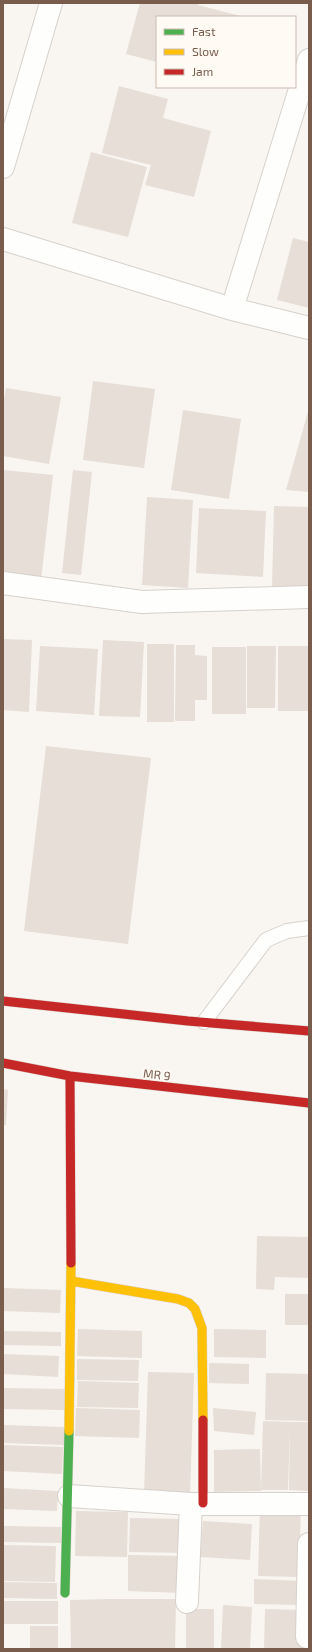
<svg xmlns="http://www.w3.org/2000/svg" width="312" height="1652" viewBox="0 0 312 1652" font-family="'Exo 2',sans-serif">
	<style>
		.building { fill: #e6ded7 }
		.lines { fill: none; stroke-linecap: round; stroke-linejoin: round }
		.lane-casing { stroke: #d7d1cb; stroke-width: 16 }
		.street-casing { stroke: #d7d1cb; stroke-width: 24 }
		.fast-casing { stroke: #d9d2cb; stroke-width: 10 }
		.slow-casing { stroke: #d9d2cb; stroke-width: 10 }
		.jam-casing { stroke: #d9d2cb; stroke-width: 10 }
		.lane { stroke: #fefefd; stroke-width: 14 }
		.street { stroke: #fefefd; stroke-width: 22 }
		.fast { stroke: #4caf50; stroke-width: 9 }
		.slow { stroke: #ffc107; stroke-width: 9 }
		.jam { stroke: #c62828; stroke-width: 9 }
		.labels { text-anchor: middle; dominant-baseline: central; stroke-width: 3.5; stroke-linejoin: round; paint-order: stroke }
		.street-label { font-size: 12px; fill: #7a5c4d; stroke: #fffaf3 }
	</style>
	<rect width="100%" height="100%" fill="#f9f5f0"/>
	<!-- building -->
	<path class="building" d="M140 3H199L198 5 244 17H157V62L126 54Z
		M119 86 168 99 163 118 211 131 194 197 145 185 151 165 102 153Z
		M91 152 147 167 128 237 72 223Z
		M293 238 309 242V308L277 300Z
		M93 381 155 389 144 468 83 460Z
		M6 388 61 397 49 464 3 456V405Z
		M309 408V492L286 490Z
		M183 410 241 419 229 499 171 490Z
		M3 470 53 475 41 580 3 575Z
		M73 470 92 472 81 575 62 573Z
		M147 497 193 500 188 588 142 585Z
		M274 506 309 507V587H272Z
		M199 508 266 511 263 577 196 573Z
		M3 639 32 640 29 712 3 710Z
		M103 640 144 642 140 717 99 716Z
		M147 644H174V722H147Z
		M176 645H195V655L207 656V700H195V721H175Z
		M40 646 98 649 94 715 36 711Z
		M247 646H276L275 708H247Z
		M278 646H309V711H278Z
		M212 647H246V714H212Z
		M46 746 151 758 128 944 24 931Z
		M3 1089 8 1090 6 1125H3Z
		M257 1236 309 1237V1278L275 1277 274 1290 256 1289Z
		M3 1288 61 1290 60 1313 3 1311Z
		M285 1294H309V1325H285Z
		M78 1329 142 1331V1358L77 1356Z
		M214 1329 266 1330V1358L214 1357Z
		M3 1331 61 1332V1346L3 1345Z
		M3 1354 59 1356 58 1377 3 1374Z
		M77 1359 139 1360 138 1381 77 1380Z
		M209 1363 249 1364V1384L209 1383Z
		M148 1372 194 1373 190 1497 144 1495Z
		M266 1373 309 1374V1421L265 1420Z
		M78 1381 139 1383 138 1408 77 1407Z
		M3 1388 67 1389V1410L3 1409Z
		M76 1408 140 1410 139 1438 75 1436Z
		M213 1408 256 1412 254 1435 214 1431Z
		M263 1421 290 1422 288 1490H261Z
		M290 1422H309V1491L289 1490Z
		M3 1425 64 1427V1445L3 1443Z
		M3 1445 63 1447 62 1474 3 1471Z
		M260 1449 261 1491 214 1492V1450Z
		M3 1488 58 1491 57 1511 3 1509Z
		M260 1505 301 1506 299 1577 258 1576Z
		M76 1511 128 1512 127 1557 75 1556Z
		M130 1518 185 1519V1553L129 1552Z
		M203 1521 252 1524 250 1560 200 1557Z
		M3 1526 61 1527V1543L3 1542Z
		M4 1545 56 1546 55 1582 4 1581Z
		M128 1555 183 1556 182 1593 128 1591Z
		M254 1579 303 1581 302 1605 254 1604Z
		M3 1582 57 1583V1599L3 1598Z
		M111 1599H176L175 1649H71L70 1600Z
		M3 1601H58V1624H3Z
		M223 1605 252 1607 250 1649H221Z
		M186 1609H214V1649H186Z
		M265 1609 302 1610V1649H264Z
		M30 1626H58V1649H30Z"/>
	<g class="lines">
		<defs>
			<path id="lane" d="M204 1022 266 940 287 931 309 928"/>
			<path id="street" d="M3 167 51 3
				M3 239 232 309 309 328
				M232 309 309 60
				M3 583 142 602 309 597
				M69 1496 191 1504H309
				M187 1602 191 1504
				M307 1637 309 1544"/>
			<path id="fast" d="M65 1593 69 1431"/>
			<path id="slow" d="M71 1281 178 1299 189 1303 195 1309 202 1328 203 1420
				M69 1431 71 1263"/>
			<path id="jam" d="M3 1001 188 1021 309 1031
				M3 1063 70 1076 309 1103
				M70 1076 71 1263
				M203 1420V1503"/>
		</defs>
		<!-- lane casing -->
		<use href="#lane" class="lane-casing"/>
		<!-- street casing -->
		<use href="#street" class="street-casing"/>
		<!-- fast casing -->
		<use href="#fast" class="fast-casing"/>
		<!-- slow casing -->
		<use href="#slow" class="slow-casing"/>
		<!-- jam casing -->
		<use href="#jam" class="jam-casing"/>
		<!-- lane -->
		<use href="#lane" class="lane"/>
		<!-- street -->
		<use href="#street" class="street"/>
		<!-- fast -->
		<use href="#fast" class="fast"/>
		<!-- slow -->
		<use href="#slow" class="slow"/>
		<!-- jam -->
		<use href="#jam" class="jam"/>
	</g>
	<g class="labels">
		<!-- street labels -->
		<g class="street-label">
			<text transform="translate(157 1074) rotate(6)">MR 9</text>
		</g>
	</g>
	<!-- border -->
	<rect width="312" height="1652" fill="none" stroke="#7a5c4d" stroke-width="8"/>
	<!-- legend -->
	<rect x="156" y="16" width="140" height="72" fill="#fffaf3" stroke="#cabbb1"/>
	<rect x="164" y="29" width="20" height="6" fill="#4caf50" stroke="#cabbb1"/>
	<text x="192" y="36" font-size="12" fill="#7a5c4d">Fast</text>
	<rect x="164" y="49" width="20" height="6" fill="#ffc107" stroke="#cabbb1"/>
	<text x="192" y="56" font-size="12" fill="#7a5c4d">Slow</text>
	<rect x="164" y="69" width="20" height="6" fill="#c62828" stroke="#cabbb1"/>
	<text x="192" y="76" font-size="12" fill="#7a5c4d">Jam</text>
</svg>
